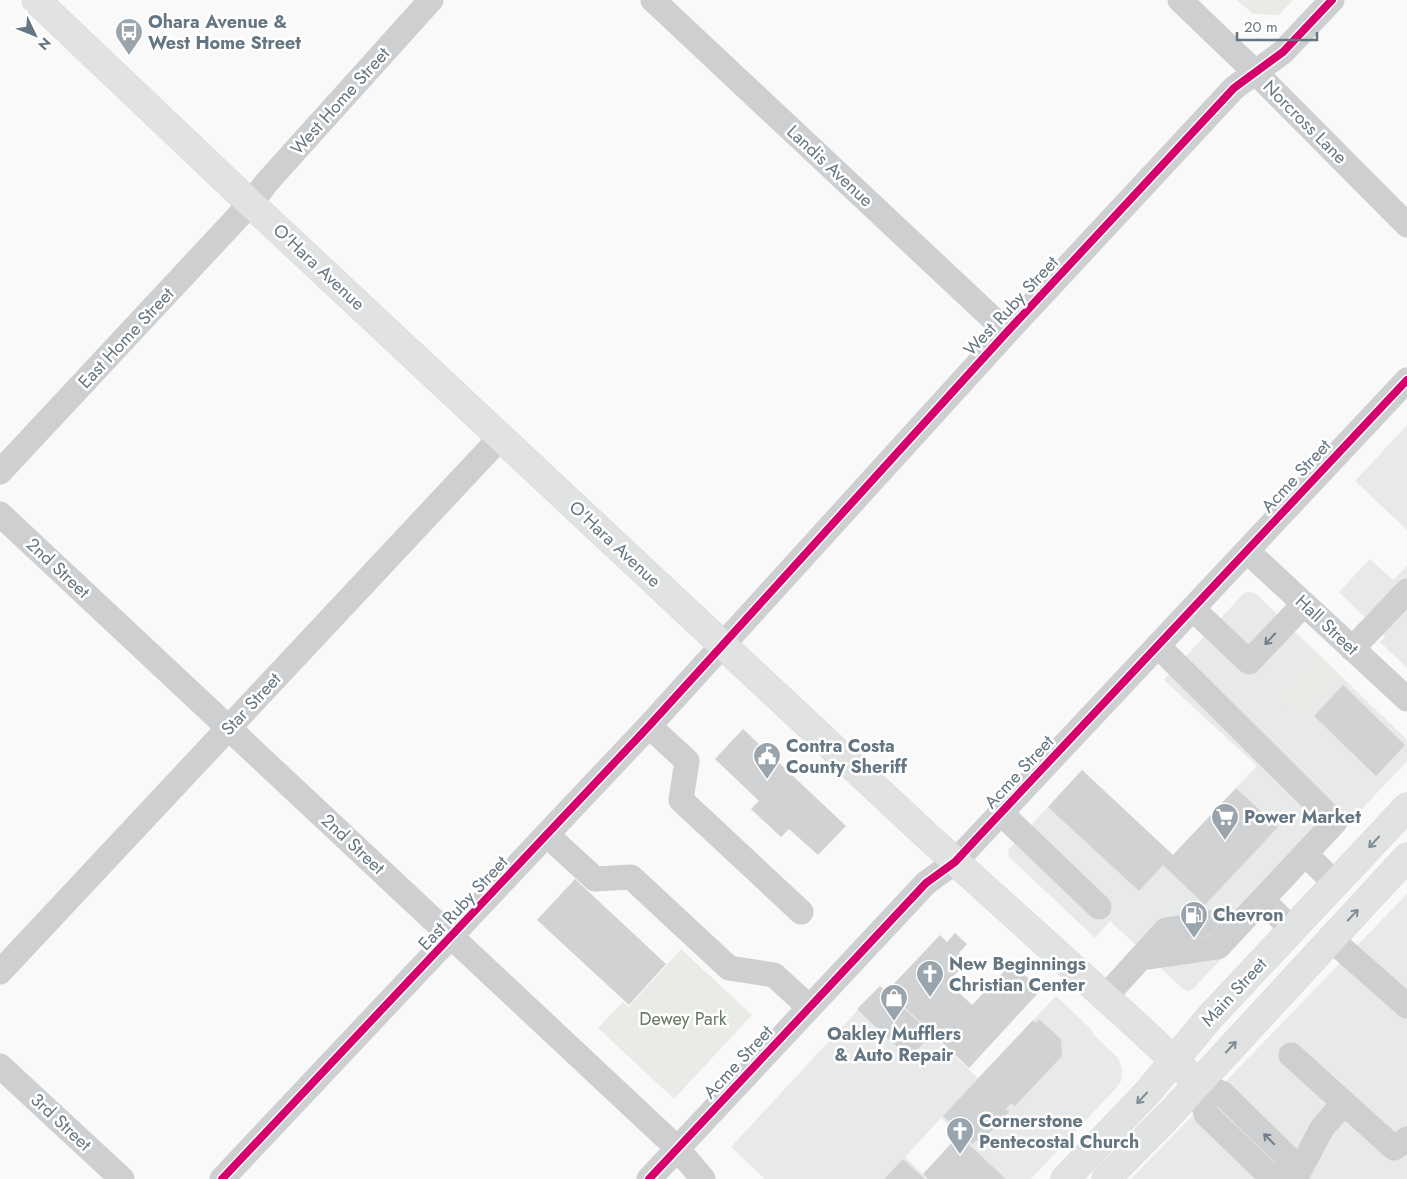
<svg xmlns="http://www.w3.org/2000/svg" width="1407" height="1179" viewBox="0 0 1407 1179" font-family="Jost,sans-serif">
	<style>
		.built { fill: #e8e9e9 }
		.green { fill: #e8ebe6 }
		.building { fill: #d0d2d3 }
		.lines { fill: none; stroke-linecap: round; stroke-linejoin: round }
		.major-casing { stroke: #d5d6d7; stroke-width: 29 }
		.minor { stroke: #cecfd0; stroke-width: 25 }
		.major { stroke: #e1e2e2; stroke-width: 28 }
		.cycleway-casing { stroke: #fff; stroke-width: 11 }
		.cycleway { stroke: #d6006c; stroke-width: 8 }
		.oneway { stroke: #707f8b }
		.oneway2 { stroke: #7e8c96 }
		.labels { text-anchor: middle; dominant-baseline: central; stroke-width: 5; stroke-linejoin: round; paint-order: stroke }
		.poi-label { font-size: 18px; font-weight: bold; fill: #657683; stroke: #fff; text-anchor: start }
		.street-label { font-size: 18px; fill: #657683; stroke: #fff }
		.park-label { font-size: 18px; fill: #687a64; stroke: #fff }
	</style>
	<rect width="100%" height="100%" fill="#f9f9f9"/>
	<!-- built -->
	<path class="built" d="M1407 425V530L1355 481Z
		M1370 559 1393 580 1407 566V668L1380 642 1385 637 1339 592Z
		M1249 592 1255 593 1405 738 1407 743V761L1193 989 1187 991 1182 988 1110 921 1095 938 1009 857 1008 853 1009 849 1082 770 1173 855 1257 766 1164 680 1244 593Z
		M1407 894V1179H1131Z
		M880 986 978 1078 1056 996 1090 1028 1095 1036 1118 1058 1122 1069 1121 1081 1118 1086 1031 1179H1006L941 1118 905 1157 928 1179H765L731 1147Z"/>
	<!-- green -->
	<path class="green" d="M1237 0H1293L1279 15 1253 14Z
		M1318 655 1340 676 1301 717 1279 696Z
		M681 949 752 1015 674 1099 598 1028 623 1002 629 1007Z"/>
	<!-- building -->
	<path class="building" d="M1343 685 1405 745 1376 776 1314 716Z
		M743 729 846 826 818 855 789 829 781 837 751 809 759 801 715 759Z
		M1082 770 1173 855 1236 788 1278 827 1205 905 1163 865 1139 891 1048 807Z
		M575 879 666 964 629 1005 537 920Z
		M955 933 967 944 959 953 968 961 948 982 972 1005 1012 963 1041 990 969 1068 887 991 940 935 947 942Z
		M880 986 932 1034 909 1058 857 1009Z
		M1039 1019 1061 1039 1062 1056 1015 1106 1011 1103 1006 1109 1009 1112 980 1143 976 1140 973 1144 943 1116 1033 1020 1036 1023Z
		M959 1135 1006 1179H928L923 1174Z
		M903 1159 925 1179H884Z"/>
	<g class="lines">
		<defs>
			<path id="major" d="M36 0 235 189 926 835 1135 1024 1198 1083
				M1065 1179 1147 1093 1210 1017 1407 807
				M1106 1179 1170 1114 1407 857"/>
		</defs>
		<!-- major casing -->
		<use href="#major" class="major-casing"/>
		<!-- minor -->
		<path class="minor" d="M653 0 1007 332
			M1180 0 1255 72 1407 225
			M0 472 251 203 267 182 431 0
			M0 514 677 1148 703 1179
			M1247 551 1407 699
			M1193 609 1249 662 1304 604
			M1352 649 1407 591
			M649 726 687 761 681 800 801 912
			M1001 813 1099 907
			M547 835 595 879 631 877 729 968 774 975 809 1007
			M1305 854 1335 883
			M1262 900 1292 929
			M1331 939 1407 1006
			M1142 958 1218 947 1335 822 1158 646
			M0 972 501 437
			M1105 997 1166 930 1214 922 1234 930
			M1291 1055 1394 1148 1407 1139
			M0 1066 122 1179
			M1198 1083 1223 1094 1287 1157 1294 1179
			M1198 1083 1206 1114 1269 1175 1287 1179
			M222 1179 649 726 1007 332 1234 88 1283 52 1332 0
			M649 1179 926 883 955 862 981 834 1407 380
			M1295 1179 1322 1128 1344 1103"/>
		<!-- major -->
		<use href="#major" class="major"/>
		<defs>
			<path id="cycleway" d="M222 1179 649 726 1007 332 1234 88 1283 52 1332 0
				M649 1179 926 883 955 862 981 834 1407 380"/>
		</defs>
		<!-- cycleway casing -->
		<use href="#cycleway" class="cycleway-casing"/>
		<!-- cycleway -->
		<use href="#cycleway" class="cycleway"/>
	</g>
	<!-- one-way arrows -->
	<defs><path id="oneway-shaft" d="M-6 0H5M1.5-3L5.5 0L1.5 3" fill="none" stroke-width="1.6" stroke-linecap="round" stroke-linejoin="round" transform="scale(1.25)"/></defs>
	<g class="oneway">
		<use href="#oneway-shaft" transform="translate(1270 639) rotate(133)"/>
		<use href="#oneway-shaft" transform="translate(1269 1139) rotate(-135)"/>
	</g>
	<g class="oneway2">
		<use href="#oneway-shaft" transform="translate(1374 842) rotate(133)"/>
		<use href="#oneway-shaft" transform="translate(1353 915) rotate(-47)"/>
		<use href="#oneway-shaft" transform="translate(1231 1047) rotate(-47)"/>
		<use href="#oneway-shaft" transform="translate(1142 1098) rotate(133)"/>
	</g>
	<!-- icons -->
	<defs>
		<symbol id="bus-pin" viewBox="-11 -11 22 30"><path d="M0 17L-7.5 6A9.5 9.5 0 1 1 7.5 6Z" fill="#99a4ac" stroke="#fff"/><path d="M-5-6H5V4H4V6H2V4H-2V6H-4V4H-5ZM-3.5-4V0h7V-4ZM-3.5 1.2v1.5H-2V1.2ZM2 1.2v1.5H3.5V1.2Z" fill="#fff"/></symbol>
		<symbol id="civic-pin" viewBox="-11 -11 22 30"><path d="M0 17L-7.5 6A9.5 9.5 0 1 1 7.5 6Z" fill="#99a4ac" stroke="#fff"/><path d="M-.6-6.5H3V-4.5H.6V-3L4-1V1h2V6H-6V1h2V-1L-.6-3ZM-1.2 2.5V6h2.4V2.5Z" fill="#fff"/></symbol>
		<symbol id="supermarket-pin" viewBox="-11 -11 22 30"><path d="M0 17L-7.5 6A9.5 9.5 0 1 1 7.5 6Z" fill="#99a4ac" stroke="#fff"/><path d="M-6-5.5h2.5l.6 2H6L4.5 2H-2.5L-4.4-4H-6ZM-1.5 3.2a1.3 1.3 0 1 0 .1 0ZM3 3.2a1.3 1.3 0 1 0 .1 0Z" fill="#fff"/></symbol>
		<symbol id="fuel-pin" viewBox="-11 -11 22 30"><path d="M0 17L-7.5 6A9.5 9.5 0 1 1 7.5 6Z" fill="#99a4ac" stroke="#fff"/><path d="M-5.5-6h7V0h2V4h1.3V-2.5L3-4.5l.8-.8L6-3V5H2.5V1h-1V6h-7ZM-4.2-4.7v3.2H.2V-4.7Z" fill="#fff"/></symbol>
		<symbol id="church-pin" viewBox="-11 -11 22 30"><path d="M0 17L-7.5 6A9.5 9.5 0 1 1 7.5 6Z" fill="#99a4ac" stroke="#fff"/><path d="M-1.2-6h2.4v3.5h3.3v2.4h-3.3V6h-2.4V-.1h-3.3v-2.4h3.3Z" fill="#fff"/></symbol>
		<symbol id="shop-pin" viewBox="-11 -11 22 30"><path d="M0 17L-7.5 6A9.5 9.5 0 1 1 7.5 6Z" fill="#99a4ac" stroke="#fff"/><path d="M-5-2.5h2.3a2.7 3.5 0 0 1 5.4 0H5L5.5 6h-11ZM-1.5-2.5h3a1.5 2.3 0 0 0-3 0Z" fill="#fff"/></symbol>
	</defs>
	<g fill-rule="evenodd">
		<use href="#bus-pin" x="113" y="16" width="32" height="43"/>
		<use href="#civic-pin" x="751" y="740" width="32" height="43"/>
		<use href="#supermarket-pin" x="1209" y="801" width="32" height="43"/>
		<use href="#fuel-pin" x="1178" y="899" width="32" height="43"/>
		<use href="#church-pin" x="914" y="958" width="32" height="43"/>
		<use href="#shop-pin" x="878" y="982" width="32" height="43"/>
		<use href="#church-pin" x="944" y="1115" width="32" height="43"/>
	</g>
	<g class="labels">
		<!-- poi labels -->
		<g class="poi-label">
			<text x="148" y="22">Ohara Avenue &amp;<tspan x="148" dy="21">West Home Street</tspan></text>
			<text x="786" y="746">Contra Costa<tspan x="786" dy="21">County Sheriff</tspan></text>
			<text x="1244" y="817">Power Market</text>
			<text x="1213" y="915">Chevron</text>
			<text x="949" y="964">New Beginnings<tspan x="949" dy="21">Christian Center</tspan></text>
			<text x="894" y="1034" text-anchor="middle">Oakley Mufflers<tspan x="894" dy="21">&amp; Auto Repair</tspan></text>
			<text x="979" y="1121">Cornerstone<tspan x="979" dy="21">Pentecostal Church</tspan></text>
		</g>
		<!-- street labels -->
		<g class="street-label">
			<text transform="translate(340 101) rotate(-48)">West Home Street</text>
			<text transform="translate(1305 122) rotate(45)">Norcross Lane</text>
			<text transform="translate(830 166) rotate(43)">Landis Avenue</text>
			<text transform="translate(319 267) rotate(43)">O'Hara Avenue</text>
			<text transform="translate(1011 306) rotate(-47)">West Ruby Street</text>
			<text transform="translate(126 338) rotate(-47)">East Home Street</text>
			<text transform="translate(1296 476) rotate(-47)">Acme Street</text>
			<text transform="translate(615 544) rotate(43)">O'Hara Avenue</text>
			<text transform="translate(58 568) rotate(43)">2nd Street</text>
			<text transform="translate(1327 625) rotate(43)">Hall Street</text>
			<text transform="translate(251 704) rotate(-47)">Star Street</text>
			<text transform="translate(1019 772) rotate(-47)">Acme Street</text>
			<text transform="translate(353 844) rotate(43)">2nd Street</text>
			<text transform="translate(463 903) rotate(-47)">East Ruby Street</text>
			<text transform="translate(1234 992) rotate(-47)">Main Street</text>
			<text transform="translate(738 1062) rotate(-47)">Acme Street</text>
			<text transform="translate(61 1122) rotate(43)">3rd Street</text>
		</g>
		<!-- park labels -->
		<g class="park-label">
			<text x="683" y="1019">Dewey Park</text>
		</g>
	</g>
	<!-- north arrow -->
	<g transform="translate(35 35) rotate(133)" stroke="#ffffff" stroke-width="4" paint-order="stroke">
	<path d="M0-4L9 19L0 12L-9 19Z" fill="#657683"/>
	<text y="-8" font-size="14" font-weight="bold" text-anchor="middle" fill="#657683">N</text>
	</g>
	<!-- scale -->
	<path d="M1237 32v8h80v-8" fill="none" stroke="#657683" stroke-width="2.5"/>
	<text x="1244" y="32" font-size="15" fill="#657683" stroke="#ffffff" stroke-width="4" paint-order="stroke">20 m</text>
</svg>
